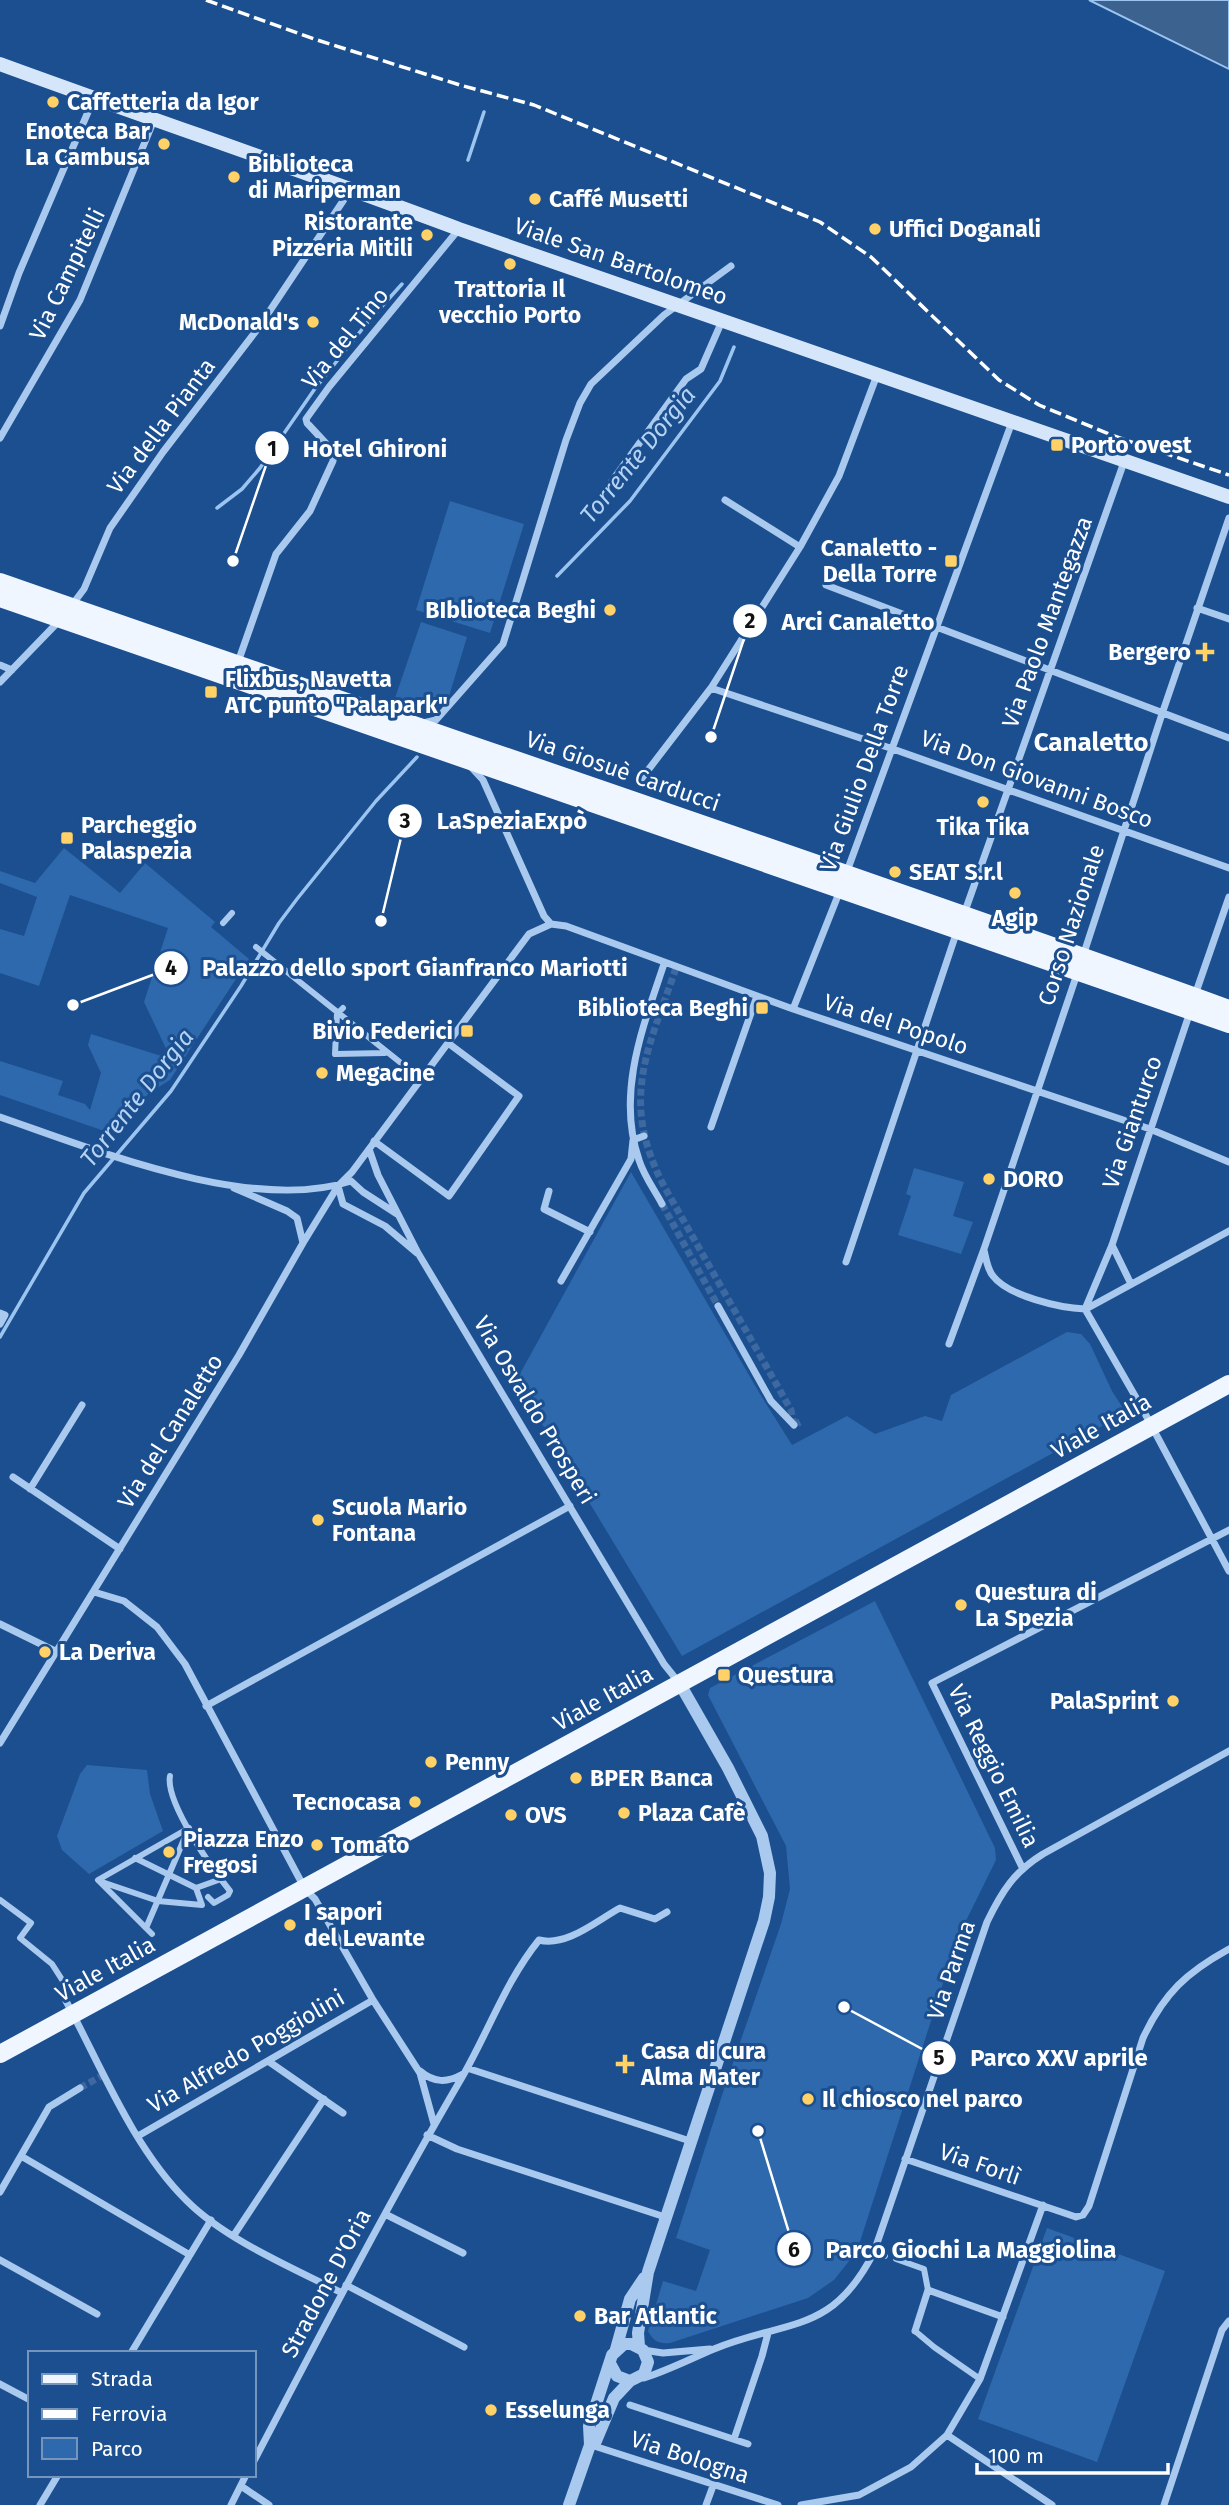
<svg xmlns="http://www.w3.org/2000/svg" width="1229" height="2505" viewBox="0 0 1229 2505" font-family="'Fira Sans',sans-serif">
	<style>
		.green { fill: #2e69ad }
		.water { fill: #3c6290; stroke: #9cc4f0; stroke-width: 2 }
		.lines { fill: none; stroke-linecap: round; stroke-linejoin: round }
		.stream { stroke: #9cc4f0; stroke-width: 3.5 }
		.minor-tunnel { stroke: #3d69a0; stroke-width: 7; stroke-dasharray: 7 3.5; stroke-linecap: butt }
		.pedestrian { stroke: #a9c9ee; stroke-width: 6 }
		.minor { stroke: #a9c9ee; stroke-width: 7 }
		.tertiary { stroke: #a9c9ee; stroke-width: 12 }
		.secondary { stroke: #d6e6fa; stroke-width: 14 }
		.primary { stroke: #f0f6ff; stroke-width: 18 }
		.rail { stroke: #fff; stroke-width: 3.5; stroke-dasharray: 12 5; stroke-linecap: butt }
		.poi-dot { fill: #ffd166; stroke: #1b4f8f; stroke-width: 2.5 }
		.labels { text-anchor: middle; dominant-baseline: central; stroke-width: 6; stroke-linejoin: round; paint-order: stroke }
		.poi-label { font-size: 23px; font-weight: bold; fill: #fff; stroke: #1b4f8f; text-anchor: start }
		.street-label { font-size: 23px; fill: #fff; stroke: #1b4f8f }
		.water-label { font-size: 24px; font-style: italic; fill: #b5d3f5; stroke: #1b4f8f }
		.quarter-label { font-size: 26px; font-weight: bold; fill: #fff; stroke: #1b4f8f }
		.leader { fill: none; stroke: #fff; stroke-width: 2.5 }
		.callout-dot { fill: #fff; stroke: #1b4f8f; stroke-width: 2.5 }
		.mark-label { font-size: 21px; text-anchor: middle; font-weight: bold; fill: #111 }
		.callout-label { font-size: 24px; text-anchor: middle; font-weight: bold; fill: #fff; stroke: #1b4f8f; stroke-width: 6; stroke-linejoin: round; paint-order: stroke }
	</style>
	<rect width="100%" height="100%" fill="#1b4f8f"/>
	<!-- green -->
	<path class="green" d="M450 501 524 524 490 633 416 610Z
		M421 622 467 637 447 703 440 701 438 709 427 705 423 711 394 701Z
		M64 848 120 893 145 863 215 922 211 927 249 959 170 1080 149 1093 113 1134 0 1095V1061L63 1081 58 1095 85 1104 90 1110 101 1073 88 1045 91 1034 171 1059 144 1002 168 928 70 895 39 986 0 973V929L24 936 37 897 0 883V871L35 883Z
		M914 1168 964 1182 953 1216 973 1222 961 1254 898 1235 911 1196 906 1194Z
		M631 1172 760 1394 792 1445 847 1416 875 1434 925 1416 942 1421 951 1395 1067 1332 1081 1334 1090 1344 1112 1391 1126 1413 682 1656 516 1381Z
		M875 1601 995 1848 996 1860 958 1937 857 2251 834 2280 808 2298 670 2343C659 2344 653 2341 648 2331L663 2281 696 2291 710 2250 676 2238 726 2083 781 1924 790 1889 786 1846 708 1695 710 1688Z
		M87 1765 147 1770 150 1794 163 1831 89 1874 62 1850 57 1836 80 1774Z
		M1047 2228 1165 2271 1097 2462 978 2419Z"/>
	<!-- water -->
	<path class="water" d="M1089 0H1229V69Z"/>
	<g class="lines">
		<!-- stream -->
		<path class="stream" d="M468 160 484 112
			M217 508 242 489 260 468 314 390 367 323 402 284
			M557 576 630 501 720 381 734 347
			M0 1337 84 1193 171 1091 241 986 279 923 297 899 376 801 417 757"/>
		<!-- minor-tunnel -->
		<path class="minor-tunnel" d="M676 968C647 1053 619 1101 665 1188L791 1410 794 1425 800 1422
			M662 1204 718 1306
			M80 2088 105 2074"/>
		<!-- pedestrian -->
		<path class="pedestrian" d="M223 923 232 913
			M256 947 421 1079
			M343 1008 337 1014 335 1054 385 1053
			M170 1776C165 1802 213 1870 230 1891L228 1895 214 1903 208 1897
			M135 1858 196 1888
			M99 1881 158 1901 202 1905 196 1888 221 1879
			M0 1900 31 1923 20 1938 52 1964 68 1989 65 1993 66 2001
			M146 1928 188 1830
			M152 1934 98 1880 189 1828
			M874 2252 885 2256
			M896 2259 924 2269 928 2290
			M915 2331 934 2347 980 2379"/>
		<!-- minor -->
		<path class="minor" d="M0 326 19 273 94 98
			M0 438 80 300 154 120
			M604 492 686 379 701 369 722 321
			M725 500 800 547
			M826 585 1229 738
			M72 605 84 589 110 528 163 452 259 327 351 189
			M1197 608 1229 619
			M0 665 12 670
			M237 665 276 554 310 511 333 461V451L307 423 306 419 329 387 459 229
			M0 682 60 620
			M711 688 893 749 1229 868
			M423 723 436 720 503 644 566 440 580 403 591 384 664 315 731 266
			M471 767 483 780 544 916 551 924
			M642 778 711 688 800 547 839 476 877 375
			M846 874 1012 422
			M964 914 1124 462
			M551 924 566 926 793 1009 1150 1129 1229 1162
			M1083 956 1163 711 1229 518
			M1195 995 1229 897
			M793 1009 841 888
			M0 1117C96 1150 252 1214 351 1181L363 1192 397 1214
			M711 1127 757 996
			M374 1141 449 1196 519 1096 448 1043
			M369 1149 378 1175 418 1253 664 1664 680 1684
			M338 1186 343 1204 385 1226 417 1253
			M234 1188 287 1211 297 1218 303 1243
			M549 1191 544 1209 590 1232
			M662 1204C654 1189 644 1176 639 1160 616 1093 643 1027 664 964
			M1112 1245 1131 1284
			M984 1250C986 1258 987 1269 993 1276 1008 1296 1060 1308 1085 1309
			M846 1262 957 931
			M561 1281 631 1159 633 1140 644 1136
			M718 1306 771 1401 794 1425
			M1085 1309 1112 1245 1190 1012
			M1085 1309 1142 1408 1229 1571
			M1086 1309 1229 1231
			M0 1313 5 1315 0 1324
			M949 1344 984 1249 1077 974
			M13 1477 120 1549
			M30 1489 82 1405
			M94 1592 124 1601 157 1627 185 1664 305 1889 315 1899 373 2000 420 2073 434 2124
			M0 1624 57 1652
			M206 1706 570 1506
			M0 1743 239 1355 303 1243 338 1186 352 1172 529 934 551 924
			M1022 1867 932 1683 1229 1530
			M66 2001C101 2066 133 2148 187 2201 226 2240 293 2268 342 2293
			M268 2061 343 2113
			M467 2068 690 2141
			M420 2071C434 2083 447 2083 463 2074
			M427 2135 457 2149 665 2217
			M138 2136 373 2000
			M21 2156 190 2255
			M905 2159 1076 2217 1083 2215 1089 2206 1143 2038C1164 1993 1187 1972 1229 1949
			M0 2192 49 2107 80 2088
			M385 2214 463 2253
			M234 2235 324 2099
			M0 2260 97 2314
			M346 2285 464 2347
			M915 2331 928 2290 1003 2317
			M643 2350 663 2353 710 2349
			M131 2353 211 2220
			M644 2378C669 2370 690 2359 714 2349 788 2319 832 2335 874 2252L987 1922C1002 1891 1014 1872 1043 1854L1229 1751
			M0 2384 30 2400
			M630 2405 748 2444
			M947 2435 1052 2505
			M734 2439 762 2356 768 2333
			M591 2445 778 2505
			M254 2461C321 2333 388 2204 461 2079 488 2033 505 1982 539 1940 567 1947 596 1921 620 1908L655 1919 667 1912
			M241 2486 269 2505
			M40 2505 58 2475
			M231 2505 246 2475
			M706 2505 713 2486
			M801 2505 859 2495 911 2467 947 2435 980 2379 1043 2205
			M1164 2505 1222 2330 1229 2321"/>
		<!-- tertiary -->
		<path class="tertiary" d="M639 2346 638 2333 648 2272 764 1921 769 1897 770 1873 762 1836 728 1768 680 1684
			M616 2349 630 2299 644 2278
			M590 2445 589 2426 612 2355 624 2344H631L643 2350 648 2362 644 2374 630 2381 617 2376 611 2365
			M569 2505 590 2445 596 2441 614 2398 630 2381"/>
		<!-- secondary -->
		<path class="secondary" d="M0 64C153 120 307 172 459 229L1229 497"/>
		<!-- primary -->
		<path class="primary" d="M0 582C409 725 821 862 1229 1009
			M0 598 1229 1024
			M0 2054 1229 1384"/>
		<!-- rail -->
		<path class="rail" d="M206 0 314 39 460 85 534 105 820 222 871 257 999 380 1039 405 1114 436 1229 475"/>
	</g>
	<!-- markers -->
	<g class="poi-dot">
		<circle cx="53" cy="102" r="7"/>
		<circle cx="164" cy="144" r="7"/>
		<circle cx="234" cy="177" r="7"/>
		<circle cx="535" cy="199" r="7"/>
		<circle cx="875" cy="229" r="7"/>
		<circle cx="427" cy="235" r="7"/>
		<circle cx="510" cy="264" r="7"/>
		<circle cx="313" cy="322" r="7"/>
		<rect x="1050" y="438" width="14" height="14" rx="3.5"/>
		<rect x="944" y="554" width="14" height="14" rx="3.5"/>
		<circle cx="610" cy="610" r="7"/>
		<path d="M1201.5 641.5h7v7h7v7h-7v7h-7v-7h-7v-7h7z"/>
		<rect x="204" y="685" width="14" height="14" rx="3.5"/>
		<circle cx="983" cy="802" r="7"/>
		<rect x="60" y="831" width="14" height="14" rx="3.5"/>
		<circle cx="895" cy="872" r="7"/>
		<circle cx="1015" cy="893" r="7"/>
		<rect x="755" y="1001" width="14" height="14" rx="3.5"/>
		<rect x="460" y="1024" width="14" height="14" rx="3.5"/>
		<circle cx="322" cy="1073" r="7"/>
		<circle cx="989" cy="1179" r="7"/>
		<circle cx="318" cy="1520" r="7"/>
		<circle cx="961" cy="1605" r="7"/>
		<circle cx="45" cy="1652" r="7"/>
		<rect x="717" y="1668" width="14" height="14" rx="3.5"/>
		<circle cx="1173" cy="1701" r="7"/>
		<circle cx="431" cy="1762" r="7"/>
		<circle cx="576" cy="1778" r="7"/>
		<circle cx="415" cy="1802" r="7"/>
		<circle cx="624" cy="1813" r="7"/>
		<circle cx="511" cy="1815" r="7"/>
		<circle cx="317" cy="1845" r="7"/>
		<circle cx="169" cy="1852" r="7"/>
		<circle cx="290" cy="1925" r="7"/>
		<path d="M621.5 2053.5h7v7h7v7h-7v7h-7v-7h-7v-7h7z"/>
		<circle cx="808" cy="2099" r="7"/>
		<circle cx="580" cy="2316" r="7"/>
		<circle cx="491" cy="2410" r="7"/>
	</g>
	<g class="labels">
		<!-- poi labels -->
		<g class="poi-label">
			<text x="67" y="102">Caffetteria da Igor</text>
			<text x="150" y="131" text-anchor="end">Enoteca Bar<tspan x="150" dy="26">La Cambusa</tspan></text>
			<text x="248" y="164">Biblioteca<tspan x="248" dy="26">di Mariperman</tspan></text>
			<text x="549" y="199">Caffé Musetti</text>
			<text x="413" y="222" text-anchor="end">Ristorante<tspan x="413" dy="26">Pizzeria Mitili</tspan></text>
			<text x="889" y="229">Uffici Doganali</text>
			<text x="510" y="289" text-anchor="middle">Trattoria Il<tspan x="510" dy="26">vecchio Porto</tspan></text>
			<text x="299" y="322" text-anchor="end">McDonald's</text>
			<text x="1071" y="445">Porto ovest</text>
			<text x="937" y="548" text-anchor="end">Canaletto -<tspan x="937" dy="26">Della Torre</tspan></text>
			<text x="596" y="610" text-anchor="end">BIblioteca Beghi</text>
			<text x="1191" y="652" text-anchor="end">Bergero</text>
			<text x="225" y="679">Flixbus, Navetta<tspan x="225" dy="26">ATC punto "Palapark"</tspan></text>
			<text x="81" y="825">Parcheggio<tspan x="81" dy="26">Palaspezia</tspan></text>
			<text x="983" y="827" text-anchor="middle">Tika Tika</text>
			<text x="909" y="872">SEAT S.r.l</text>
			<text x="1015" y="918" text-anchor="middle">Agip</text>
			<text x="748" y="1008" text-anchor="end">Biblioteca Beghi</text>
			<text x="453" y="1031" text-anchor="end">Bivio Federici</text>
			<text x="336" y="1073">Megacine</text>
			<text x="1003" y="1179">DORO</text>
			<text x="332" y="1507">Scuola Mario<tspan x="332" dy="26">Fontana</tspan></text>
			<text x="975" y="1592">Questura di<tspan x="975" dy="26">La Spezia</tspan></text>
			<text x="59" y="1652">La Deriva</text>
			<text x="738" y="1675">Questura</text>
			<text x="1159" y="1701" text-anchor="end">PalaSprint</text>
			<text x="445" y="1762">Penny</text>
			<text x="590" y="1778">BPER Banca</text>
			<text x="401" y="1802" text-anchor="end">Tecnocasa</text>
			<text x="638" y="1813">Plaza Cafè</text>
			<text x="525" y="1815">OVS</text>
			<text x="183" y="1839">Piazza Enzo<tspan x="183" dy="26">Fregosi</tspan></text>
			<text x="331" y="1845">Tomato</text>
			<text x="304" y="1912">I sapori<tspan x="304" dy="26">del Levante</tspan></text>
			<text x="641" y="2051">Casa di cura<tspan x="641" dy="26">Alma Mater</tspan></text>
			<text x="822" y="2099">Il chiosco nel parco</text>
			<text x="594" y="2316">Bar Atlantic</text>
			<text x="505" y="2410">Esselunga</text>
		</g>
		<!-- street labels -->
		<g class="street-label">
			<text transform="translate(621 261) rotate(19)">Viale San Bartolomeo</text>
			<text transform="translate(67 274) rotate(-64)">Via Campitelli</text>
			<text transform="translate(345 338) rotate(-51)">Via del Tino</text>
			<text transform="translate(161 426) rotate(-53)">Via della Pianta</text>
			<text transform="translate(1047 622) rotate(-70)">Via Paolo Mantegazza</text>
			<text transform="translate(864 768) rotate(-70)">Via Giulio Della Torre</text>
			<text transform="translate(623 771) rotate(19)">Via Giosuè Carducci</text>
			<text transform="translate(1037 779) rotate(20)">Via Don Giovanni Bosco</text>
			<text transform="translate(1071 925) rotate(-72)">Corso Nazionale</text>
			<text transform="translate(896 1024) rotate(18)">Via del Popolo</text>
			<text transform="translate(1132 1122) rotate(-71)">Via Gianturco</text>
			<text transform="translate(535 1410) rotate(59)">Via Osvaldo Prosperi</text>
			<text transform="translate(1101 1426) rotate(-29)">Viale Italia</text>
			<text transform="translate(170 1431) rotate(-58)">Via del Canaletto</text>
			<text transform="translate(603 1698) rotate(-29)">Viale Italia</text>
			<text transform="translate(994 1766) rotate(64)">Via Reggio Emilia</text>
			<text transform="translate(105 1969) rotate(-29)">Viale Italia</text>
			<text transform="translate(951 1970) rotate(-71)">Via Parma</text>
			<text transform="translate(246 2051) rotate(-30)">Via Alfredo Poggiolini</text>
			<text transform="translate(980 2164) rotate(19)">Via Forlì</text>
			<text transform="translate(326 2283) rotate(-62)">Stradone D'Oria</text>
			<text transform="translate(690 2457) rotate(18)">Via Bologna</text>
		</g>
		<!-- water labels -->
		<g class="water-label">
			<text transform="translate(638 455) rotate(-51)">Torrente Dorgia</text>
			<text transform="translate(137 1098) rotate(-52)">Torrente Dorgia</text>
		</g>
		<!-- quarter labels -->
		<g class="quarter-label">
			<text x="1091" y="742">Canaletto</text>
		</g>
	</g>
	<!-- callouts -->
	<path class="leader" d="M233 561L272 448M711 737L750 621M381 921L405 821M73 1005L171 968M844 2007L939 2058M758 2131L794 2249"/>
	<g class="callout-dot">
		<circle cx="233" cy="561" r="7"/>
		<circle cx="711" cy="737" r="7"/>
		<circle cx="381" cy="921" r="7"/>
		<circle cx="73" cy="1005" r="7"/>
		<circle cx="844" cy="2007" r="7"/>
		<circle cx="758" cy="2131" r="7"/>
		<circle cx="272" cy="448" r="18"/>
		<circle cx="750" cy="621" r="18"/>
		<circle cx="405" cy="821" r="18"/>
		<circle cx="171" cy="968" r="18"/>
		<circle cx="939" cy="2058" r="18"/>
		<circle cx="794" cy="2249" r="18"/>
	</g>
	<g class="mark-label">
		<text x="272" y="456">1</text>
		<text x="750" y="628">2</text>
		<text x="405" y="828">3</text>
		<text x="171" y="975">4</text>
		<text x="939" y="2065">5</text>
		<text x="794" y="2257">6</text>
	</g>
	<g class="callout-label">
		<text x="375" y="457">Hotel Ghironi</text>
		<text x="858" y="630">Arci Canaletto</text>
		<text x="512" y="829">LaSpeziaExpò</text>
		<text x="415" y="976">Palazzo dello sport Gianfranco Mariotti</text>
		<text x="1059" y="2066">Parco XXV aprile</text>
		<text x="971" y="2258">Parco Giochi La Maggiolina</text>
	</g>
	<!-- legend -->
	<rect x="28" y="2351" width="228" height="126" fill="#1b4f8f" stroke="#7695bc" stroke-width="2"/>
	<rect x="42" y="2374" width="35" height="10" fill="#f0f6ff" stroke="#7695bc" stroke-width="2"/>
	<text x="91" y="2386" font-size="21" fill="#ffffff">Strada</text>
	<rect x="42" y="2409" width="35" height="10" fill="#ffffff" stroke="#7695bc" stroke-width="2"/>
	<text x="91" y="2421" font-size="21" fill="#ffffff">Ferrovia</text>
	<rect x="42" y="2438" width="35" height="21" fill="#2e69ad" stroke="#7695bc" stroke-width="2"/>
	<text x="91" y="2456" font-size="21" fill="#ffffff">Parco</text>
	<!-- scale -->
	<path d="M977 2463v10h191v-10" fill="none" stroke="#ffffff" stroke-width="3.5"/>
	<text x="988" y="2463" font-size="21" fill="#ffffff" stroke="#1b4f8f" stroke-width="5" paint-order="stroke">100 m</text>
</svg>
